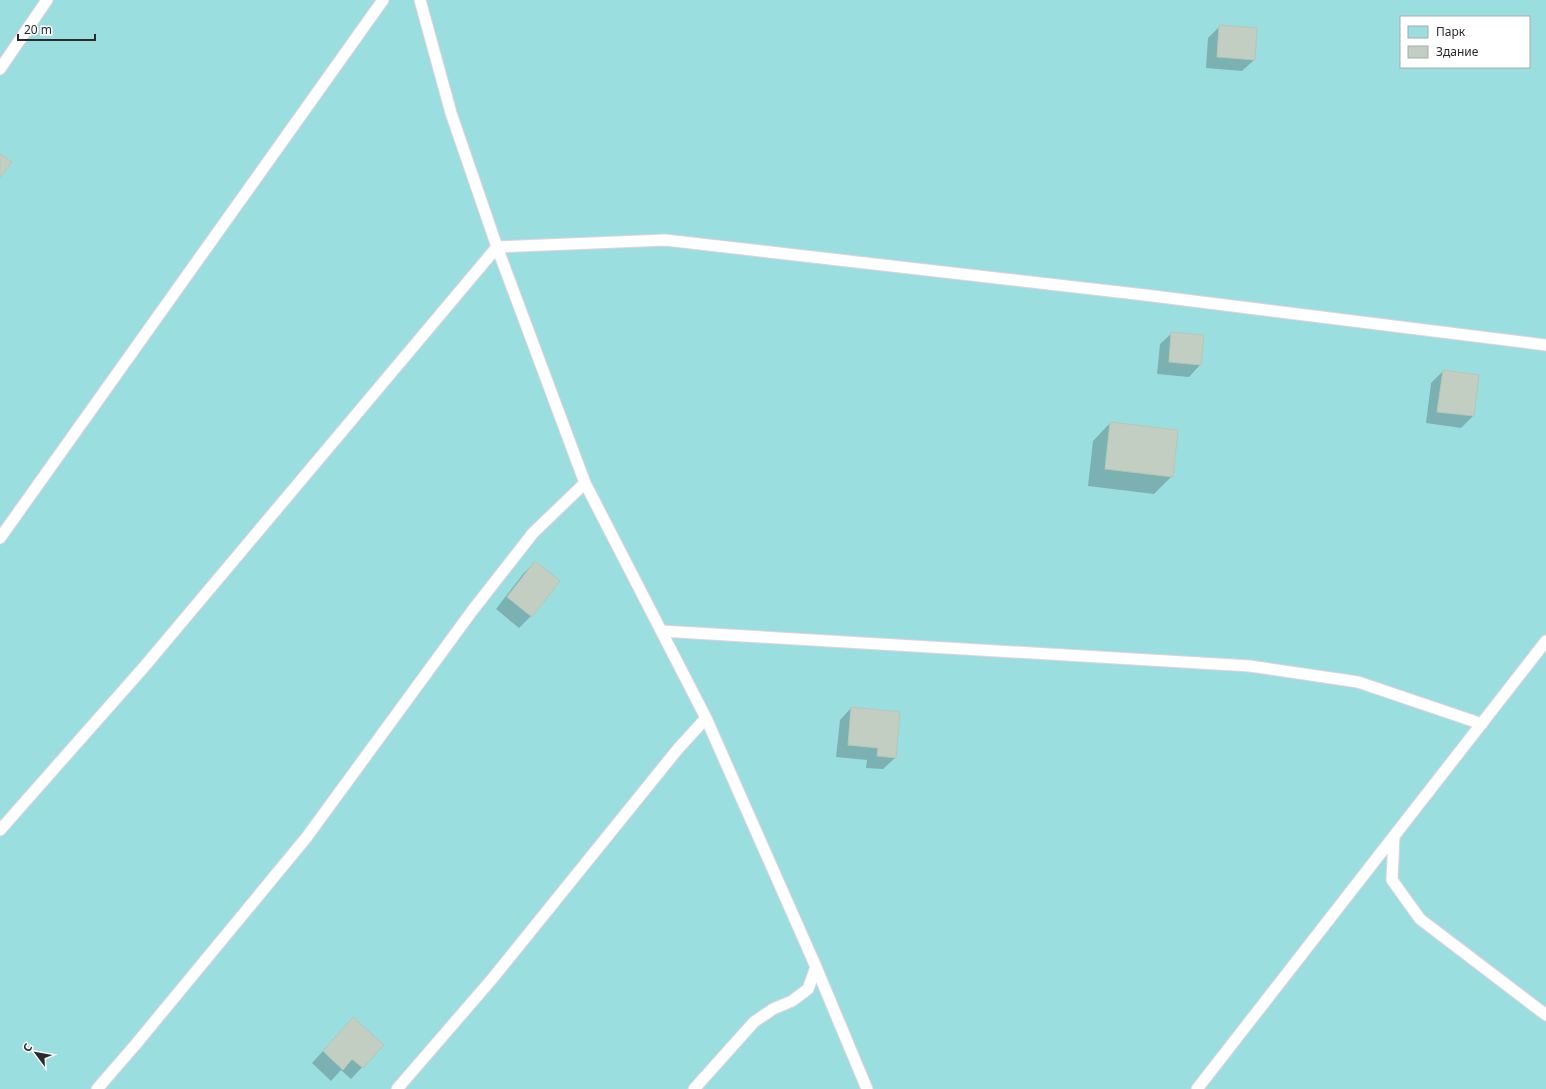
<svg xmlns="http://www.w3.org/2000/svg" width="1546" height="1089" viewBox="0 0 1546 1089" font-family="'Noto Sans',sans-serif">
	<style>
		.green { fill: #9adee0; fill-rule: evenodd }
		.shadow { fill: #0003 }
		.building { fill: #c2cec2; stroke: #b6c7b6 }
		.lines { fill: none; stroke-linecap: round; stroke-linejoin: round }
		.lane-casing { stroke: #e2d2df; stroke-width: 13 }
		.lane { stroke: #fff; stroke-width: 11 }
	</style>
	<rect width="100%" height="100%" fill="#ddecdc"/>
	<!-- green -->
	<path class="green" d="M0 0H1546V1089H0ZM1401 17H1529V67H1401Z"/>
	<!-- shadow -->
	<path class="shadow" d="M1220 26 1254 60 1242 71 1206 68 1208 38Z
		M1172 333 1203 336 1200 365 1189 377 1157 374 1160 344Z
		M1443 371 1473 416 1461 428 1426 423 1431 383Z
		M1110 423 1172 476 1154 494 1088 486 1093 441Z
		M535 562 531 616 519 628 496 609 523 574Z
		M851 708 895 758 883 769 866 768 867 760 836 757 840 720Z
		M342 1030 383 1045 351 1079 341 1070 331 1081 312 1063Z"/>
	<!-- building -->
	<path class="building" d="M1219 25 1257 28 1255 60 1217 57Z
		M0 154 12 162 0 178Z
		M1171 332 1204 335 1201 365 1169 362Z
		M1443 370 1479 375 1474 416 1437 412Z
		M1110 422 1178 430 1173 477 1105 469Z
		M535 561 560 581 532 617 507 597Z
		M851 707 900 712 896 758 877 756 878 748 848 745Z
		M353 1017 384 1045 363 1068 352 1059 343 1070 323 1051Z"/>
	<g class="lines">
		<defs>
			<path id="lane" d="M420 0 451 113 497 247 585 483 706 718 816 967 867 1089
				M0 69 47 0
				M0 538 383 0
				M661 631 1250 666 1358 682 1482 724
				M1546 641 1394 836 1392 880 1420 919 1546 1015
				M0 830 144 667 497 247 665 240 1145 295 1546 345
				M97 1089 136 1044 306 838 472 611 533 533 585 483
				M397 1089 492 979 677 750 706 718
				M694 1089 754 1022 773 1009 792 1001 808 989 816 967
				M1197 1089 1394 836"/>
		</defs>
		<!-- lane casing -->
		<use href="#lane" class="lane-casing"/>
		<!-- lane -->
		<use href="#lane" class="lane"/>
	</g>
	<!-- legend -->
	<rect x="1400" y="16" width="130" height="52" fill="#ffffff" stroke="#aaaaaa"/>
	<rect x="1408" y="26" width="20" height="12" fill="#9adee0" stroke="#aaaaaa"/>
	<text x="1436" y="36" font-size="12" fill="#2a2a2a">Парк</text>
	<rect x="1408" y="46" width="20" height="12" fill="#c2cec2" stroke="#aaaaaa"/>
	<text x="1436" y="56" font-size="12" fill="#2a2a2a">Здание</text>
	<!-- north arrow -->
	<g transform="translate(36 1053) rotate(302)" stroke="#ffffff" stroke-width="3" paint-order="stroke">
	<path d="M0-3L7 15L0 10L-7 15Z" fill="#2a2a2a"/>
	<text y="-6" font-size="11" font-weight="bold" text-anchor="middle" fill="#2a2a2a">С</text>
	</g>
	<!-- scale -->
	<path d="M18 34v6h77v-6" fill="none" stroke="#2a2a2a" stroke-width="2"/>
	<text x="24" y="34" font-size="12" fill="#2a2a2a" stroke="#ffffff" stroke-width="3" paint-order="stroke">20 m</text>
</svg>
